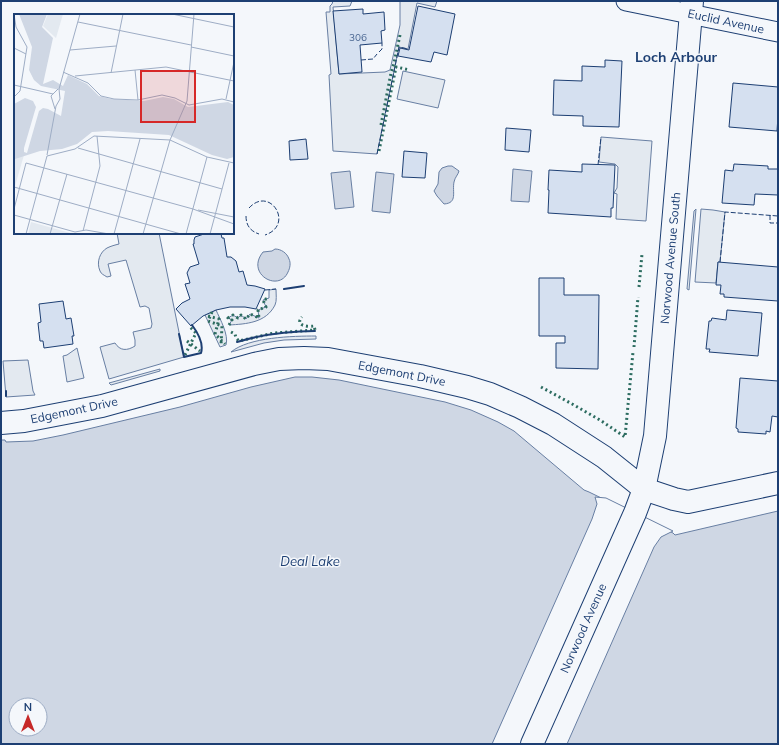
<svg xmlns="http://www.w3.org/2000/svg" width="779" height="745" viewBox="0 0 779 745" font-family="Mulish,sans-serif">
	<style>
		.green { fill: #e3e9f0; stroke: #687fa3 }
		.water { fill: #cfd7e4; stroke: #687fa3; fill-rule: evenodd }
		.pier { fill: #f4f7fb; stroke: #687fa3 }
		.building { fill: #d5e0f0; stroke: #1d3f73 }
		.lines { fill: none; stroke-linecap: round; stroke-linejoin: round }
		.minor-casing { stroke: #1d3f73; stroke-width: 21 }
		.tertiary-casing { stroke: #1d3f73; stroke-width: 24 }
		.secondary-casing { stroke: #1d3f73; stroke-width: 24 }
		.minor { stroke: #f4f7fb; stroke-width: 19 }
		.tertiary { stroke: #f4f7fb; stroke-width: 22 }
		.secondary { stroke: #f4f7fb; stroke-width: 22 }
		.hedge { stroke: #2c6c60; stroke-width: 3; stroke-dasharray: 2 3; stroke-linecap: butt }
		.fence { stroke: #1d3f73; stroke-width: 1; stroke-dasharray: 5 2; stroke-linecap: butt }
		.wall { stroke: #1d3f73; stroke-width: 2 }
		.labels { text-anchor: middle; dominant-baseline: central; stroke-width: 3; stroke-linejoin: round; paint-order: stroke }
		.number-label { font-size: 10px; fill: #4b6792 }
		.street-label { font-size: 12px; fill: #1d3f73; stroke: #f4f7fb }
		.water-label { font-size: 13px; font-style: italic; fill: #1d3f73; stroke: #f4f7fb }
		.quarter-label { font-size: 14px; font-weight: bold; fill: #1d3f73; stroke: #f4f7fb }
		.inset-road { fill: none; stroke: #9eadc5; stroke-width: 1 }
		.view { fill: #d62828; fill-opacity: 0.15; stroke: #d62828; stroke-width: 2 }
		.inset-edge { fill: none; stroke: #1d3f73; stroke-width: 2 }
	</style>
	<rect width="100%" height="100%" fill="#f4f7fb"/>
	<!-- green -->
	<path class="green" d="M333 1H352L350 6 333 7 339 74 385 72 390 70 400 25V1H437L435 7 417 3 408 49 399 47 377 154 333 151 329 75 331 74 326 12H330V6L332 4Z
		M403 71 445 80 438 108 397 99Z
		M601 137 652 141 646 221 616 219 617 194 614 193 617 188 618 167 615 164 599 162Z
		M696 209 689 290 687 289 694 211Z
		M701 209 713 210 725 212 720 262H718L716 283 695 282Z
		M117 233H159L184 357 109 379 100 347 115 343C120 351 127 351 135 346V340L133 332 151 328 152 324 149 308 145 306 140 307 126 260 108 264 111 276 107 277C104 275 101 274 100 271 96 262 100 252 107 248 111 246 115 245 119 244Z
		M276 289C276 294 277 301 275 305 266 323 246 324 229 325L232 320 228 318 233 315 238 318 241 315 246 319 250 314 259 318 258 310 266 307 263 300 269 298V290Z
		M216 310C220 319 229 335 226 345L220 347 205 315Z
		M316 336V339L284 340 264 343 231 352C249 337 293 336 316 336Z
		M77 348 84 378 67 382 63 356 67 355Z
		M28 360 33 391 35 395 6 397 3 361Z
		M160 369V371L111 385 109 383Z"/>
	<!-- water -->
	<path class="water" d="M448 166H452L459 171C458 175 455 177 454 182 452 192 458 203 444 204L437 196 434 191 438 184 439 172 442 168Z
		M513 169 532 171 529 202 511 201Z
		M350 171 354 207 335 209 331 173Z
		M376 172 394 174 390 213 372 211Z
		M275 249C281 249 287 253 289 259 291 263 290 268 288 272 279 293 245 274 263 252L272 251Z
		M295 377H312L339 380 445 402 471 410 498 422 514 431 584 490 589 492 673 533 675 535 778 511V744H1V440H5L6 442 33 441 63 435 180 407 251 387ZM16 705H40V729H16Z"/>
	<!-- pier -->
	<path class="pier" d="M595 497 606 498 673 531 661 537 654 547 567 744H492L592 519 597 504Z"/>
	<!-- building -->
	<path class="building" d="M418 6 455 14 447 55 434 52 431 62 398 56 400 48 409 50Z
		M363 9V14L384 12 385 30 381 31 382 43 360 45 362 72 339 74 333 11Z
		M605 60 622 61 619 127 583 126V116L553 115 554 80 582 81V66L605 67Z
		M733 83 778 87V116L777 131 729 127Z
		M506 128 531 130 529 152 505 150Z
		M306 139 308 159 290 160 289 141Z
		M404 151 427 153 425 178 402 177Z
		M582 164 615 165 613 208H611V217L548 213 549 190H548L549 170 582 172Z
		M734 164 768 166V169H778V195L755 194 754 205 722 203 725 170 733 171Z
		M207 233H220L221 234 222 238H224L227 257H231L236 261 239 272 243 271 247 285 255 286 265 289 256 309 245 307H230L216 310 203 316 191 326 176 309 182 303 190 299 185 284 190 283 187 273 190 267 199 264 193 244H194V240L195 237Z
		M718 262 778 267V301L724 297V294H720L721 285H716Z
		M539 278H564V295H599L598 369 556 368V343H565V336H539Z
		M63 301 66 319 71 318 74 336H72L73 344 44 348 43 341H40L38 323 41 322 39 304Z
		M727 310 762 313 758 356 709 352 710 349H706L709 321H711L712 318 726 320Z
		M740 378 778 381V417L772 416 770 432 766 431V434L738 432V429L736 428Z"/>
	<g class="lines">
		<defs>
			<path id="minor" d="M626 1 778 32"/>
			<path id="tertiary" d="M1 423 24 421 102 406 254 364 279 359 304 358 328 359 420 376 467 387 490 394 520 407 553 424 604 457 644 489 674 499 688 502 778 483"/>
			<path id="secondary" d="M532 744 635 513 644 489 655 436 692 1"/>
		</defs>
		<!-- minor casing -->
		<use href="#minor" class="minor-casing"/>
		<!-- tertiary casing -->
		<use href="#tertiary" class="tertiary-casing"/>
		<!-- secondary casing -->
		<use href="#secondary" class="secondary-casing"/>
		<!-- minor -->
		<use href="#minor" class="minor"/>
		<!-- tertiary -->
		<use href="#tertiary" class="tertiary"/>
		<!-- secondary -->
		<use href="#secondary" class="secondary"/>
		<!-- hedge -->
		<path class="hedge" d="M381 125 391 73 394 63 400 35
			M379 151 396 67 410 70
			M639 287 642 254
			M212 312 208 321 222 326 221 345
			M208 316 219 319 215 334 225 344
			M229 325 232 320 228 318 233 315 238 318 241 315 246 319 250 314 259 318 258 310 266 307 263 300 269 298
			M231 332 235 334 236 338 239 341 274 333 315 330 314 326C309 327 294 326 302 317
			M187 341 200 351
			M634 347 638 297
			M185 355 196 333 189 326
			M541 387 574 405 600 420 625 437 633 352"/>
		<!-- fence -->
		<path class="fence" d="M379 52 382 49V43
			M361 60 373 59 377 54
			M377 154 399 47 408 49
			M598 165 601 137
			M249 208C270 185 295 225 265 235
			M770 215V223H778
			M246 216C246 225 250 231 259 234
			M720 262 725 212 778 216
			M265 290 276 289"/>
		<!-- wall -->
		<path class="wall" d="M284 289 304 286
			M179 334 184 357 201 353C204 343 198 333 192 325
			M237 342C264 334 287 331 315 331
			M6 391V396"/>
	</g>
	<g class="labels">
		<!-- number labels -->
		<g class="number-label">
			<text x="358" y="37">306</text>
		</g>
		<!-- street labels -->
		<g class="street-label">
			<text transform="translate(726 21) rotate(12)">Euclid Avenue</text>
			<text transform="translate(670 258) rotate(-85)">Norwood Avenue South</text>
			<text transform="translate(402 373) rotate(11)">Edgemont Drive</text>
			<text transform="translate(74 410) rotate(-12)">Edgemont Drive</text>
			<text transform="translate(583 628) rotate(-66)">Norwood Avenue</text>
		</g>
		<!-- water labels -->
		<g class="water-label">
			<text x="310" y="561">Deal Lake</text>
		</g>
		<!-- quarter labels -->
		<g class="quarter-label">
			<text x="676" y="57">Loch Arbour</text>
		</g>
	</g>
	<!-- overview -->
	<g transform="translate(14 14)">
		<rect width="220" height="220" fill="#f4f7fb"/>
		<path d="M34 0H49L42 24 29 12ZM10 141 1 172H0V144ZM17 208 60 220H85H14Z" fill="#e3e9f0"/>
		<path d="M5 0H33L28 13 39 24 29 70 39 66 49 72 54 61 73 70 85 82 97 85 130 87 149 83 160 85 174 93 214 88 220 91V143L213 145 198 141 155 121 94 117 78 118 63 130 48 135 26 137 1 145 0 90 11 84 19 87 22 93 10 134V138L13 139 25 97 29 94 34 95 47 102 51 77 27 72 20 66 15 56 18 33Z" fill="#cfd7e4"/>
		<path class="inset-road" d="M158 0 220 13M64 8 177 31M177 33 220 42M0 34 12 40M56 36 102 32M121 56 124 86M49 58 74 69 87 82 100 85 124 86 148 81 161 84 175 91 208 85 220 88M97 59 109 0M61 62 152 53 220 67M0 71 39 80M0 83 6 77 13 33 2 13 0 0M212 85 220 48M41 95 37 82 44 75M64 134 208 175M33 141 42 92 46 85 45 75 66 0M0 173 167 220M0 195 12 149 179 195 220 210M184 196 220 203M0 201 61 218 72 216 95 220M69 217 86 152 83 122M12 220 33 142 61 135 80 122 156 126 173 87 180 0M36 220 53 160M100 220 126 125M129 220 156 126 193 143 220 149M172 220 193 143M196 220 215 149"/>
		<path class="view" d="M127 57H181V108H127Z"/>
		<rect width="220" height="220" class="inset-edge"/>
	</g>
	<!-- border -->
	<rect width="779" height="745" fill="none" stroke="#1d3f73" stroke-width="4"/>
	<!-- north arrow -->
	<g transform="translate(28 717)"><circle r="19" fill="#f4f7fb" stroke="#9eadc5"/>
	<path d="M0-3L7 15L0 10L-7 15Z" fill="#c62828"/>
	<text y="-6" font-size="11" font-weight="bold" text-anchor="middle" fill="#1d3f73">N</text>
	</g>
</svg>
